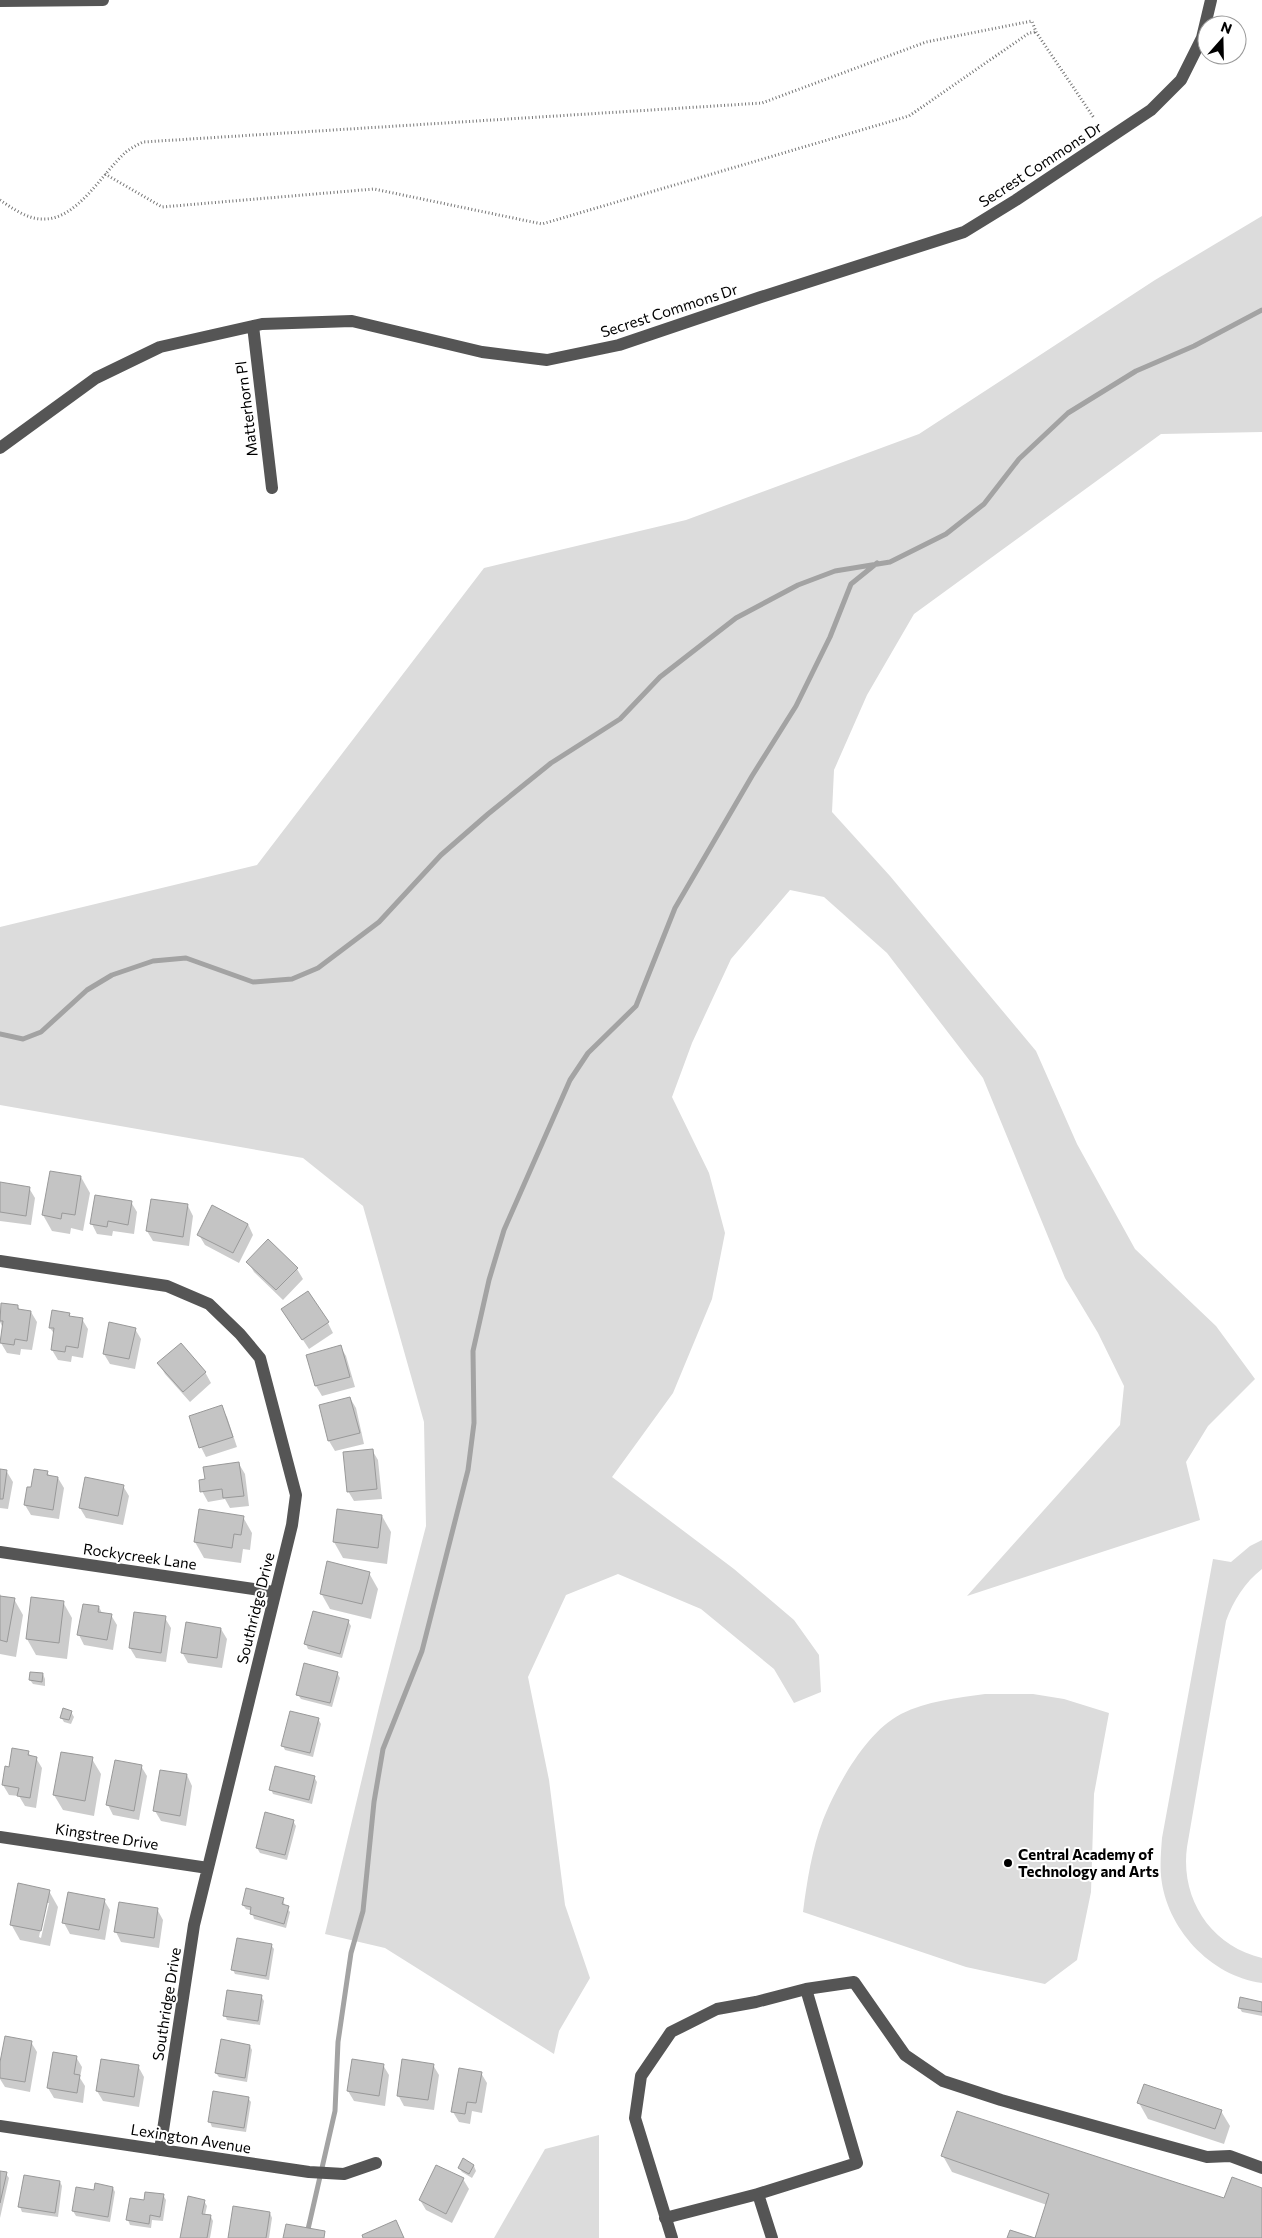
<svg xmlns="http://www.w3.org/2000/svg" width="1262" height="2238" viewBox="0 0 1262 2238" font-family="Commissioner,sans-serif">
	<style>
		.green { fill: #dcdcdc }
		.shadow { fill: #0003; fill-rule: evenodd }
		.lines { fill: none; stroke-linecap: round; stroke-linejoin: round }
		.stream { stroke: #a3a3a3; stroke-width: 5 }
		.building { fill: #c4c4c4; stroke: #999 }
		.path { stroke: #777; stroke-width: 3; stroke-dasharray: 1 2.5; stroke-linecap: butt }
		.minor { stroke: #555; stroke-width: 12 }
		.poi-dot { fill: #000; stroke: #fff; stroke-width: 2 }
		.labels { text-anchor: middle; dominant-baseline: central; stroke-width: 4; stroke-linejoin: round; paint-order: stroke }
		.street-label { font-size: 15px; fill: #000; stroke: #fff }
		.poi-label { font-size: 15px; font-weight: bold; fill: #000; stroke: #fff; text-anchor: start }
	</style>
	<rect width="100%" height="100%" fill="#fff"/>
	<!-- green -->
	<path class="green" d="M1262 216V432L1161 434 914 614 867 695 834 770 832 812 890 876 1036 1051 1077 1144 1135 1249 1216 1326 1255 1379 1208 1426 1186 1462 1200 1520 967 1596 1120 1425 1124 1386 1098 1333 1065 1278 983 1078 887 953 824 897 790 890 731 959 692 1043 672 1097 709 1173 725 1233 712 1299 673 1393 612 1477 734 1569 794 1620 819 1655 821 1692 794 1703 774 1669 701 1609 618 1574 566 1595 528 1677 549 1780 565 1905 590 1978 559 2031 554 2054 385 1948 325 1934 379 1707 426 1526 424 1422 363 1206 303 1158 0 1105V927L257 865 484 568 686 520 919 434 1155 280Z
		M1262 1540V1569C1245 1582 1233 1601 1226 1621L1187 1847C1180 1899 1211 1946 1262 1958V1983C1210 1976 1166 1928 1161 1876 1160 1864 1161 1851 1162 1838L1213 1559 1231 1562 1250 1546Z
		M985 1694H1033L1064 1699 1109 1713 1094 1794 1091 1892 1077 1960 1045 1984 966 1967 803 1912C807 1881 812 1849 823 1820 837 1785 866 1732 901 1714 927 1701 956 1698 985 1694Z
		M599 2135V2238H494L545 2149Z"/>
	<!-- shadow -->
	<path class="shadow" d="M81 1177 90 1193 83 1231 71 1228 70 1234 52 1231 43 1215Z
		M0 1184 29 1188 35 1198 31 1225 0 1221Z
		M131 1202 137 1212 134 1234 113 1231 112 1236 97 1234 92 1224Z
		M188 1206 193 1216 189 1246 153 1241 147 1231Z
		M248 1224 253 1235 239 1263 205 1245 199 1235Z
		M248 1262 297 1269 303 1279 283 1300 254 1272Z
		M2 1304 18 1307 20 1310 31 1312 37 1322 32 1350 21 1349 20 1355 7 1353 1 1343 3 1328 0 1322Z
		M69 1314 71 1318 82 1319 88 1329 83 1358 72 1356 71 1362 58 1360 52 1350 55 1335 50 1328Z
		M289 1319 328 1323 333 1333 309 1349Z
		M135 1329 141 1339 135 1369 110 1364 104 1354Z
		M340 1346 346 1356 355 1387 322 1396 316 1386Z
		M159 1364 205 1372 211 1383 190 1402 165 1374Z
		M350 1398 356 1408 364 1444 335 1451 329 1441Z
		M221 1407 227 1417 237 1447 206 1457 201 1447Z
		M372 1450 378 1460 382 1499 354 1501 348 1491Z
		M239 1464 245 1474 249 1506 230 1508 225 1499 208 1502 202 1491 206 1480Z
		M0 1470 7 1472 13 1482 8 1509 0 1508Z
		M47 1472 50 1477 58 1478 64 1488 59 1519 31 1515 25 1505 32 1489Z
		M123 1486 129 1496 123 1525 86 1518 80 1508Z
		M382 1516 391 1532 387 1564 343 1558 334 1542Z
		M243 1517 252 1533 250 1550 243 1549 241 1563 204 1558 195 1542Z
		M369 1573 378 1589 371 1619 330 1609 321 1593Z
		M0 1594 2 1597 14 1599 23 1615 16 1657 0 1654Z
		M63 1602 72 1618 67 1659 36 1655 27 1639Z
		M99 1607 102 1613 111 1615 117 1625 113 1650 84 1645 79 1635Z
		M165 1618 171 1628 166 1662 136 1658 130 1648Z
		M348 1621 351 1626 342 1658 308 1649 306 1644Z
		M221 1629 227 1639 222 1668 188 1663 182 1652Z
		M337 1673 340 1678 332 1707 301 1699 298 1695Z
		M43 1674 45 1679V1686L33 1684 30 1680Z
		M71 1712 74 1717 71 1724 64 1722 61 1717Z
		M318 1719 321 1724 313 1757 285 1750 283 1746Z
		M28 1752 31 1757 36 1758 42 1768 36 1808 25 1806 19 1796 9 1795 3 1785 10 1768Z
		M92 1759 101 1774 94 1816 63 1810 54 1795Z
		M141 1766 147 1776 139 1820 113 1815 108 1805Z
		M187 1775 192 1786 186 1826 161 1821 155 1811Z
		M314 1777 317 1782 312 1804 273 1794 271 1789Z
		M293 1821 296 1826 287 1860 260 1853 257 1848Z
		M49 1891 58 1907 50 1946 20 1940 11 1924ZM46 1903H49L41 1938 39 1937Z
		M283 1899 285 1906 290 1912 286 1928 254 1919 252 1911 246 1909 243 1905Z
		M104 1900 110 1910 105 1940 70 1934 64 1923Z
		M157 1909 163 1920 159 1948 121 1942 116 1932Z
		M271 1945 274 1949 269 1980 235 1974 233 1970Z
		M261 1996 264 2001 260 2025 227 2020 225 2015Z
		M1262 2003V2016L1242 2012 1239 2007Z
		M31 2042 37 2052 30 2092 5 2087 0 2079V2069Z
		M250 2046 252 2050 247 2082 219 2077 216 2073Z
		M76 2057 82 2067 80 2078 85 2086 83 2103 54 2098 48 2088Z
		M383 2065 389 2075 385 2106 354 2101 348 2091Z
		M433 2065 439 2075 434 2110 404 2106 398 2095Z
		M138 2066 144 2077 139 2107 103 2101 97 2091Z
		M481 2073 487 2083 482 2113 472 2111 470 2124 459 2122 453 2112Z
		M248 2098 251 2102 246 2132 212 2127 210 2122Z
		M1139 2103 1221 2111 1230 2126 1224 2144 1148 2119Z
		M943 2156 1224 2200 1262 2190V2238H1037L1047 2205 952 2172Z
		M464 2160 474 2166 476 2171 472 2178 462 2172 459 2168Z
		M0 2172 6 2174 9 2178 0 2218Z
		M463 2179 469 2189 452 2223 426 2210 420 2200Z
		M60 2182 62 2186 58 2217 22 2212 20 2207Z
		M113 2188 115 2192 110 2222 76 2216 73 2211 95 2192Z
		M163 2195 166 2200 163 2221 152 2220 151 2228 130 2225 128 2220Z
		M204 2201 207 2206 205 2215 211 2217 213 2221 210 2238H181Z
		M270 2213 272 2218 269 2238H229Z"/>
	<g class="lines">
		<!-- stream -->
		<path class="stream" d="M0 1034 23 1039 41 1032 87 990 112 975 153 961 186 958 253 982 292 979 318 968 379 922 441 855 488 814 551 763 620 719 660 677 736 618 798 585 835 571 890 562 946 534 984 504 1019 459 1068 413 1136 371 1194 346 1262 310
			M306 2238 335 2111 338 2042 351 1953 363 1911 374 1802 383 1749 422 1651 468 1470 474 1423 473 1351 489 1280 504 1230 570 1080 588 1053 636 1006 675 908 752 776 796 706 830 637 851 584 877 563"/>
	</g>
	<!-- building -->
	<path class="building" d="M50 1171 81 1176 75 1215 62 1213 61 1219 42 1215Z
		M0 1182 30 1187 26 1216 0 1212Z
		M95 1195 132 1201 128 1225 108 1221 107 1227 90 1224Z
		M151 1199 188 1204 183 1237 146 1231Z
		M212 1205 248 1224 233 1253 197 1235Z
		M268 1239 298 1268 276 1290 246 1262Z
		M308 1291 329 1322 302 1340 281 1309Z
		M1 1303 18 1305V1309L31 1311 27 1341 15 1339 14 1345 0 1343 3 1321H0Z
		M52 1310 70 1313 69 1316 83 1318 78 1348 66 1346 65 1352 51 1350 54 1328H49Z
		M109 1322 136 1328 129 1359 103 1354Z
		M181 1343 206 1372 183 1392 157 1363Z
		M341 1345 350 1377 315 1386 306 1355Z
		M350 1397 360 1433 328 1441 319 1405Z
		M222 1405 233 1437 199 1448 189 1416Z
		M373 1449 377 1489 347 1492 343 1452Z
		M239 1462 244 1496 223 1498 222 1489 200 1492 199 1480 205 1479 203 1467Z
		M0 1469 7 1470 3 1499H0Z
		M34 1469 48 1471 47 1475 58 1477 53 1510 24 1505 27 1487H31Z
		M85 1477 124 1485 118 1516 79 1508Z
		M199 1509 244 1516 241 1535 234 1534 232 1548 194 1542Z
		M337 1509 382 1515 378 1548 333 1542Z
		M327 1561 370 1572 362 1604 320 1594Z
		M0 1596 15 1598 7 1642 0 1640Z
		M31 1597 64 1601 59 1643 26 1639Z
		M83 1604 99 1606 98 1612 112 1614 107 1640 77 1635Z
		M313 1611 349 1620 340 1654 304 1644Z
		M134 1612 166 1616 161 1653 129 1648Z
		M186 1622 221 1628 217 1658 181 1653Z
		M304 1663 338 1672 330 1703 296 1695Z
		M30 1672 43 1673 42 1682 29 1680Z
		M63 1708 72 1711 69 1720 60 1718Z
		M290 1711 319 1718 310 1753 281 1746Z
		M12 1748 29 1751 28 1755 37 1757 30 1798 17 1796 19 1788 2 1785 5 1766 9 1767Z
		M61 1752 93 1757 85 1801 53 1795Z
		M115 1760 142 1765 134 1811 106 1805Z
		M275 1766 315 1776 309 1800 269 1790Z
		M160 1770 187 1774 180 1816 153 1811Z
		M265 1812 294 1820 285 1855 256 1848Z
		M18 1883 50 1890 41 1931 10 1925Z
		M246 1888 284 1898 282 1904 289 1906 284 1924 250 1914 251 1907 242 1905Z
		M68 1892 105 1899 99 1930 62 1923Z
		M119 1902 158 1908 154 1938 114 1932Z
		M237 1938 272 1944 266 1976 231 1970Z
		M227 1990 262 1995 258 2021 223 2016Z
		M1240 1997 1262 2002V2012L1238 2008Z
		M5 2036 32 2041 25 2082 0 2078V2062Z
		M221 2039 250 2045 245 2078 215 2073Z
		M53 2052 77 2056 74 2074 80 2075 77 2093 47 2088Z
		M101 2059 139 2065 134 2097 96 2091Z
		M352 2059 384 2064 379 2096 347 2091Z
		M402 2059 434 2064 428 2100 397 2096Z
		M459 2068 482 2072 476 2103 467 2102 465 2114 451 2112Z
		M1144 2084 1222 2110 1215 2129 1137 2103Z
		M213 2091 249 2097 244 2128 208 2122Z
		M957 2111 1224 2198 1232 2177 1262 2188V2238H1035L1049 2194 941 2156Z
		M463 2158 474 2165 469 2174 458 2168Z
		M436 2165 464 2178 446 2214 419 2200Z
		M0 2171 7 2172 0 2203Z
		M24 2175 60 2181 55 2213 18 2207Z
		M95 2183 113 2187 108 2217 72 2211 76 2187 94 2190Z
		M145 2192 164 2194 160 2217 150 2215 149 2224 126 2220 130 2198 144 2200Z
		M188 2196 205 2200 202 2214 211 2215 207 2238H180Z
		M233 2206 270 2212 266 2238H228Z
		M396 2220 404 2238H363L362 2235Z
		M286 2224 325 2231 324 2238H283Z
		M1010 2230 1035 2238H1007Z"/>
	<g class="lines">
		<!-- path -->
		<path class="path" d="M105 174 162 207 374 189 542 224 909 116 1029 33 1036 32
			M0 200C12 208 27 219 42 219 77 221 102 173 126 152 131 148 137 145 143 142L762 103 926 42 1032 21 1036 32 1094 118"/>
		<!-- minor -->
		<path class="minor" d="M0 1 103 0
			M253 326 272 488
			M0 448 96 378 160 347 262 324 352 321 482 352 547 360 619 345 761 297 964 232 1016 200 1151 110 1181 80 1202 38 1211 0
			M0 1261 167 1286 209 1304 240 1334 260 1358 296 1495 292 1525 194 1925 160 2150
			M0 1552 274 1592
			M0 1837 208 1868
			M806 1989 854 1982 905 2055 943 2081 1001 2100 1207 2157 1230 2156 1262 2168
			M0 2126 309 2172 344 2174 376 2163
			M665 2218 758 2194
			M672 2238 635 2118 641 2076 671 2032 717 2009 756 2002 806 1989 857 2163 758 2194 772 2238"/>
	</g>
	<!-- markers -->
	<circle class="poi-dot" cx="1008" cy="1863" r="5"/>
	<g class="labels">
		<!-- street labels -->
		<g class="street-label">
			<text transform="translate(1040 164) rotate(-33)">Secrest Commons Dr</text>
			<text transform="translate(669 310) rotate(-18)">Secrest Commons Dr</text>
			<text transform="translate(246 409) rotate(-97)">Matterhorn Pl</text>
			<text transform="translate(140 1556) rotate(8)">Rockycreek Lane</text>
			<text transform="translate(255 1608) rotate(-76)">Southridge Drive</text>
			<text transform="translate(107 1836) rotate(9)">Kingstree Drive</text>
			<text transform="translate(166 2004) rotate(-81)">Southridge Drive</text>
			<text transform="translate(191 2138) rotate(9)">Lexington Avenue</text>
		</g>
		<!-- poi labels -->
		<g class="poi-label">
			<text x="1018" y="1854">Central Academy of<tspan x="1018" dy="17">Technology and Arts</tspan></text>
		</g>
	</g>
	<!-- north arrow -->
	<g transform="translate(1222 40) rotate(20)"><circle r="24" fill="#ffffff" stroke="#999999"/>
	<path d="M0-4L9 19L0 12L-9 19Z" fill="#000000"/>
	<text y="-8" font-size="14" font-weight="bold" text-anchor="middle" fill="#000000">N</text>
	</g>
</svg>
